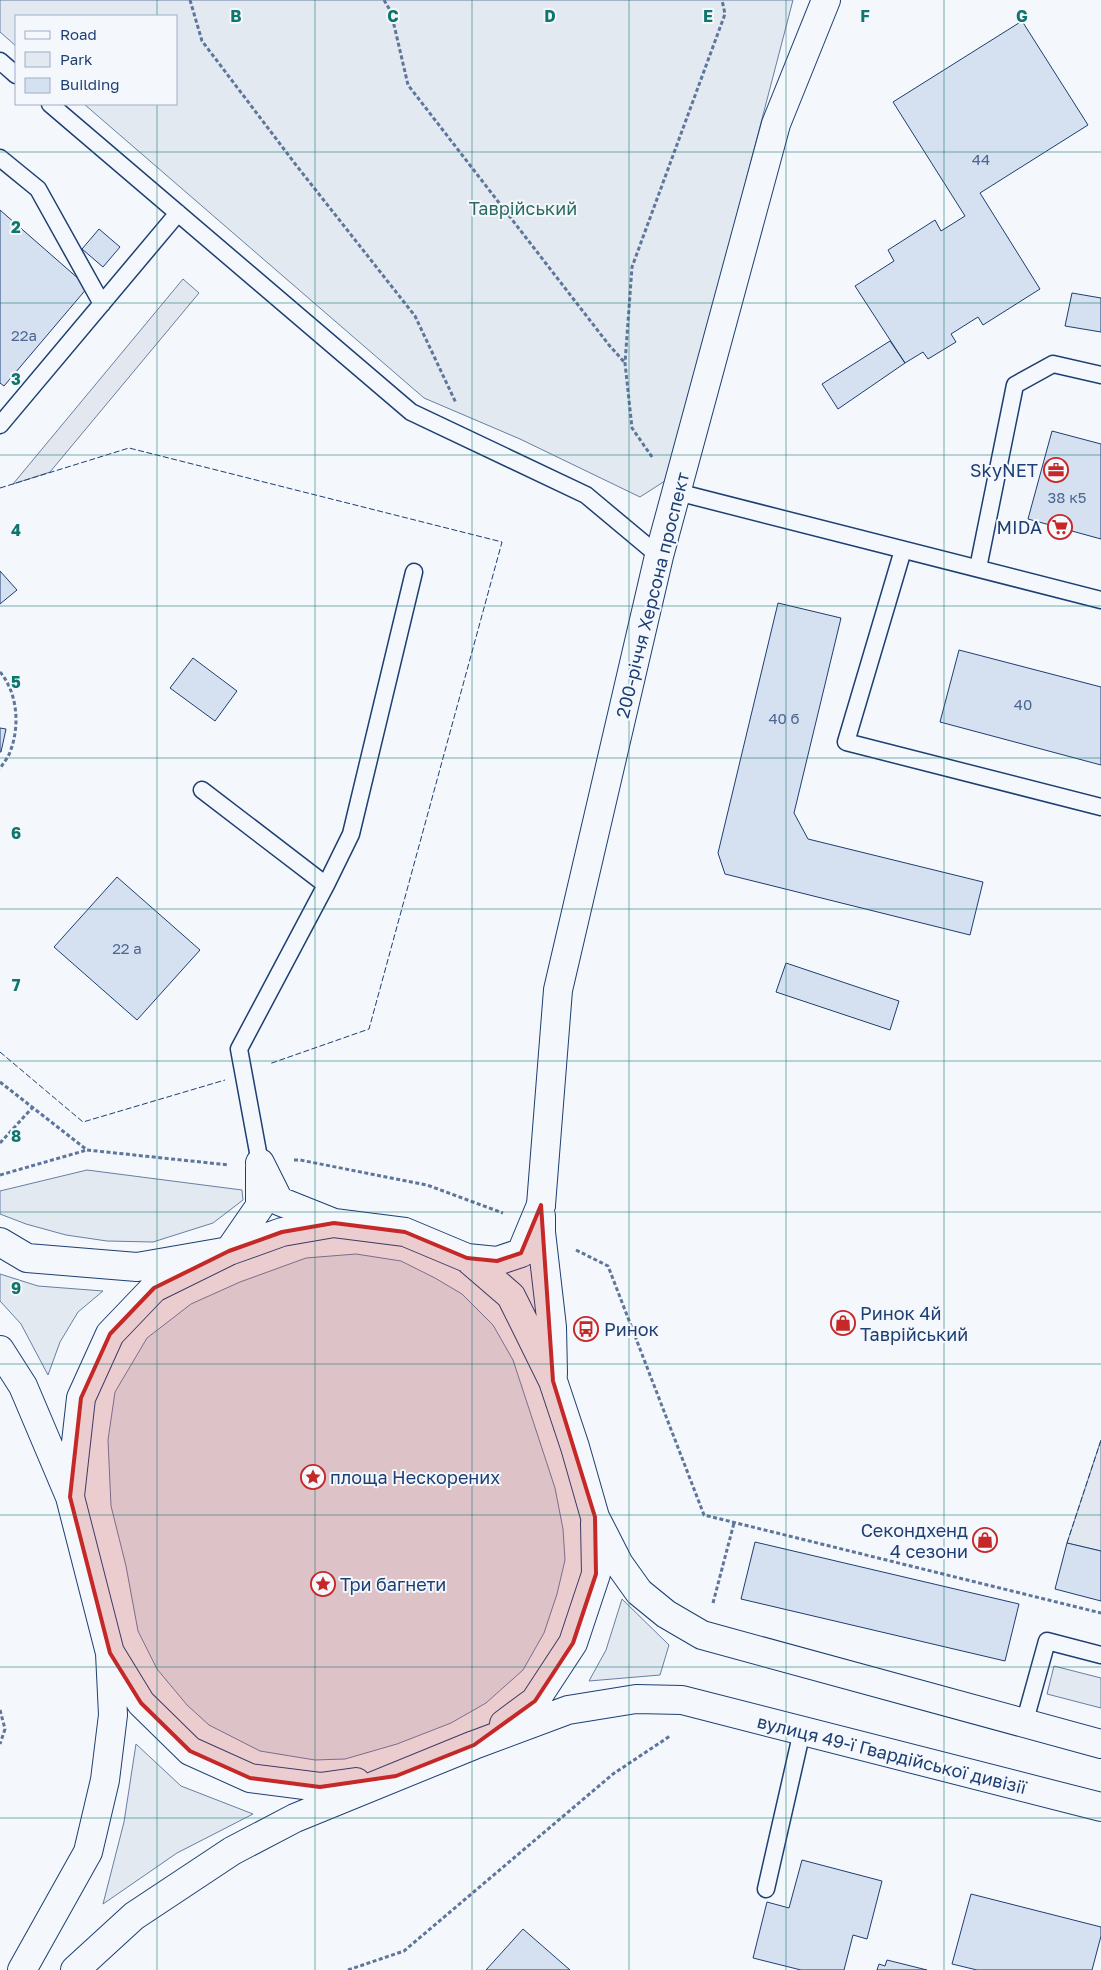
<svg xmlns="http://www.w3.org/2000/svg" width="1101" height="1970" viewBox="0 0 1101 1970" font-family="'Golos Text',sans-serif">
	<style>
		.green { fill: #e3e9f0; stroke: #687fa3 }
		.parking { fill: #e3e8f0; stroke: #687fa3 }
		.building { fill: #d5e0f0; stroke: #1d3f73 }
		.lines { fill: none; stroke-linecap: round; stroke-linejoin: round }
		.lane-casing { stroke: #1d3f73; stroke-width: 19 }
		.street-casing { stroke: #1d3f73; stroke-width: 30 }
		.secondary-casing { stroke: #1d3f73; stroke-width: 30 }
		.path { stroke: #5e769c; stroke-width: 3; stroke-dasharray: 4 2.5; stroke-linecap: butt }
		.lane { stroke: #f4f7fb; stroke-width: 16 }
		.street { stroke: #f4f7fb; stroke-width: 28 }
		.secondary { stroke: #f4f7fb; stroke-width: 28 }
		.fence { stroke: #1d3f73; stroke-width: 1; stroke-dasharray: 6 2.5; stroke-linecap: butt }
		.marked { fill: #c62828; fill-opacity: 0.2; stroke: #c62828; stroke-width: 4; stroke-linejoin: round }
		.grid { fill: none; stroke: #0f766e; stroke-width: 1; stroke-opacity: 0.55 }
		.labels { text-anchor: middle; dominant-baseline: central; stroke-width: 4; stroke-linejoin: round; paint-order: stroke }
		.number-label { font-size: 15px; fill: #4b6792 }
		.park-label { font-size: 18px; fill: #2c6c60; stroke: #f4f7fb }
		.poi-label { font-size: 18px; fill: #1d3f73; stroke: #f4f7fb; text-anchor: start }
		.street-label { font-size: 18px; fill: #1d3f73; stroke: #f4f7fb }
		.grid-label { font-size: 16px; text-anchor: middle; font-weight: bold; fill: #0f766e; stroke: #f4f7fb; stroke-width: 4; stroke-linejoin: round; paint-order: stroke }
	</style>
	<rect width="100%" height="100%" fill="#f4f7fb"/>
	<!-- green -->
	<path class="green" d="M0 0H793L668 479 640 497 520 439 424 398 84 104H176V16H16V46L0 32Z
		M87 1170 242 1190 243 1200 213 1223 153 1242 107 1241 66 1235 26 1224 0 1214V1191Z
		M356 1254 401 1261 435 1278 462 1294 493 1325 513 1360 555 1488 563 1529 565 1560 557 1594 544 1633 523 1670 486 1703 451 1723 397 1744 345 1759 315 1760 260 1751 209 1725 187 1705 157 1669 138 1631 126 1566 111 1506 108 1440 115 1392 147 1338 191 1304 240 1282 306 1258Z
		M0 1274 38 1286 103 1291 78 1312 60 1342 48 1375 21 1324 0 1301Z
		M622 1599 669 1645 660 1675 589 1681 606 1650Z
		M1054 1666 1101 1678V1708L1047 1694Z
		M136 1744 181 1786 253 1814 177 1853 103 1904 124 1822Z"/>
	<!-- parking -->
	<path class="parking" d="M183 279 199 293 50 472 13 484Z
		M1101 1440V1551L1067 1543Z"/>
	<!-- building -->
	<path class="building" d="M1022 21 1088 125 980 193 1040 289 983 325 978 317 951 334 956 342 928 359 923 352 905 363 855 286 894 261 888 250 935 220 941 231 965 216 893 102Z
		M0 210 88 287 4 386 0 383Z
		M99 229 120 247 103 267 82 249Z
		M1072 293 1101 298V332L1065 326Z
		M890 341 905 363 838 409 822 384Z
		M1052 431 1101 444V539L1028 519Z
		M0 571 17 590 0 604Z
		M778 603 841 618 794 813 808 839 983 882 970 935 725 874 718 853Z
		M959 650 1101 687V765L940 722Z
		M193 658 237 691 215 721 170 688Z
		M0 728 6 729 1 752H0Z
		M117 877 200 950 137 1020 54 947Z
		M786 963 899 1001 890 1030 776 992Z
		M755 1542 1019 1604 1005 1661 741 1599Z
		M1067 1543 1101 1551V1601L1055 1589Z
		M802 1860 882 1881 867 1939 853 1935 844 1970H801L753 1958 767 1902 789 1908Z
		M971 1894 1101 1927V1936L1092 1970H977L952 1964Z
		M523 1929 570 1970H486Z
		M887 1960 927 1970H877L879 1964 885 1966Z"/>
	<g class="lines">
		<defs>
			<path id="lane" d="M0 61 16 75
				M50 104 411 412 586 495 659 556
				M0 158 38 189 102 304
				M0 425 178 213
				M677 492 1101 600
				M903 550 846 742 1101 807
				M978 568 1015 385 1053 364 1101 375
				M202 790 326 885
				M260 1163 239 1049 326 885 351 834 414 572
				M1024 1724 1047 1641 1101 1655
				M766 1889 802 1731"/>
			<path id="street" d="M541 1205 558 990 659 556 776 124 826 0"/>
			<path id="secondary" d="M260 1163 279 1201 334 1223 405 1232 467 1258 497 1261 521 1253 541 1205
				M541 1216V1232L552 1327 553 1374
				M0 1242 27 1258 137 1267 229 1251 260 1206V1167
				M467 1258 511 1296 553 1381 575 1447 595 1517 619 1564 639 1592 666 1614 702 1635 1101 1744
				M0 1350 23 1386 70 1497 110 1653 113 1715 105 1780 88 1852 22 1970
				M70 1496 81 1398 110 1334 154 1288 229 1251 282 1232 334 1223
				M111 1654 141 1703 190 1751 250 1778 320 1787 356 1782
				M504 1724 535 1701 573 1643 596 1574 595 1523
				M75 1970 134 1916 232 1851 295 1818 474 1745 568 1710 636 1699 682 1700 1101 1807"/>
		</defs>
		<!-- lane casing -->
		<use href="#lane" class="lane-casing"/>
		<!-- street casing -->
		<use href="#street" class="street-casing"/>
		<!-- secondary casing -->
		<use href="#secondary" class="secondary-casing"/>
		<!-- path -->
		<path class="path" d="M190 0 202 41 296 165 415 316 456 403
			M384 0 391 12 408 85 609 345 625 363
			M652 457 632 428 625 363 632 267 725 14 722 0
			M0 672C18 693 20 727 10 752 8 758 3 763 0 769
			M0 1082 87 1150 229 1165
			M0 1143 33 1107
			M294 1160H300L427 1185 503 1213
			M0 1175 87 1150
			M576 1250 608 1266 704 1515 1101 1613
			M713 1603 734 1523
			M0 1710 5 1729 0 1744
			M348 1970 404 1951 613 1774 670 1736"/>
		<!-- lane -->
		<use href="#lane" class="lane"/>
		<!-- street -->
		<use href="#street" class="street"/>
		<!-- secondary -->
		<use href="#secondary" class="secondary"/>
		<!-- fence -->
		<path class="fence" d="M0 488 129 448 502 542 369 1029 269 1064
			M0 1052 83 1122 225 1080
			M1067 1543 1101 1440"/>
	</g>
	<!-- marked area -->
	<path class="marked" d="M541 1205 553 1381 595 1517 596 1574 573 1643 535 1701 474 1745 396 1776 320 1787 250 1778 190 1751 141 1703 110 1653 70 1497 81 1398 110 1334 154 1288 229 1251 282 1232 334 1223 405 1232 467 1258 497 1261 521 1253Z"/>
	<!-- grid -->
	<path class="grid" d="M157 0V16M315 0V1970M472 0V1970M629 0V1970M786 0V1970M944 0V1970M157 104V1970M0 152H1101M0 303H1101M0 455H1101M0 606H1101M0 758H1101M0 909H1101M0 1061H1101M0 1212H1101M0 1364H1101M0 1515H1101M0 1667H1101M0 1818H1101"/>
	<!-- icons -->
	<defs>
		<symbol id="office-ring" viewBox="-11 -11 22 22"><circle r="9.5" fill="#f4f7fb" stroke="#c62828" stroke-width="1.5"/><path d="M-6-3h4V-5.5h4V-3h4V5H-6ZM-1-4.5V-3h2v-1.5ZM-6 0V1H6V0Z" fill="#c62828"/></symbol>
		<symbol id="supermarket-ring" viewBox="-11 -11 22 22"><circle r="9.5" fill="#f4f7fb" stroke="#c62828" stroke-width="1.5"/><path d="M-6-5.5h2.5l.6 2H6L4.5 2H-2.5L-4.4-4H-6ZM-1.5 3.2a1.3 1.3 0 1 0 .1 0ZM3 3.2a1.3 1.3 0 1 0 .1 0Z" fill="#c62828"/></symbol>
		<symbol id="shop-ring" viewBox="-11 -11 22 22"><circle r="9.5" fill="#f4f7fb" stroke="#c62828" stroke-width="1.5"/><path d="M-5-2.5h2.3a2.7 3.5 0 0 1 5.4 0H5L5.5 6h-11ZM-1.5-2.5h3a1.5 2.3 0 0 0-3 0Z" fill="#c62828"/></symbol>
		<symbol id="bus-ring" viewBox="-11 -11 22 22"><circle r="9.5" fill="#f4f7fb" stroke="#c62828" stroke-width="1.5"/><path d="M-5-6H5V4H4V6H2V4H-2V6H-4V4H-5ZM-3.5-4V0h7V-4ZM-3.5 1.2v1.5H-2V1.2ZM2 1.2v1.5H3.5V1.2Z" fill="#c62828"/></symbol>
		<symbol id="sight-ring" viewBox="-11 -11 22 22"><circle r="9.5" fill="#f4f7fb" stroke="#c62828" stroke-width="1.5"/><path d="M0-6L1.8-2.2L6-1.7L2.9 1.2L3.7 5.4L0 3.3L-3.7 5.4L-2.9 1.2L-6-1.7L-1.8-2.2Z" fill="#c62828"/></symbol>
	</defs>
	<g fill-rule="evenodd">
		<use href="#office-ring" x="1042" y="456" width="28" height="28"/>
		<use href="#supermarket-ring" x="1046" y="513" width="28" height="28"/>
		<use href="#shop-ring" x="829" y="1309" width="28" height="28"/>
		<use href="#bus-ring" x="572" y="1315" width="28" height="28"/>
		<use href="#sight-ring" x="299" y="1463" width="28" height="28"/>
		<use href="#shop-ring" x="971" y="1526" width="28" height="28"/>
		<use href="#sight-ring" x="309" y="1570" width="28" height="28"/>
	</g>
	<g class="labels">
		<!-- number labels -->
		<g class="number-label">
			<text x="981" y="159">44</text>
			<text x="24" y="335">22а</text>
			<text x="1067" y="497">38 к5</text>
			<text x="1023" y="704">40</text>
			<text x="784" y="718">40 б</text>
			<text x="127" y="948">22 а</text>
		</g>
		<!-- park labels -->
		<g class="park-label">
			<text x="523" y="208">Таврійський</text>
		</g>
		<!-- poi labels -->
		<g class="poi-label">
			<text x="1038" y="470" text-anchor="end">SkyNET</text>
			<text x="1042" y="527" text-anchor="end">MIDA</text>
			<text x="860" y="1313">Ринок 4й<tspan x="860" dy="21">Таврійський</tspan></text>
			<text x="604" y="1329">Ринок</text>
			<text x="330" y="1477">площа Нескорених</text>
			<text x="968" y="1530" text-anchor="end">Секондхенд<tspan x="968" dy="21">4 сезони</tspan></text>
			<text x="340" y="1584">Три багнети</text>
		</g>
		<!-- street labels -->
		<g class="street-label">
			<text transform="translate(652 595) rotate(-76)">200-річчя Херсона проспект</text>
			<text transform="translate(892 1754) rotate(14)">вулиця 49-ї Гвардійської дивізії</text>
		</g>
	</g>
	<g class="grid-label">
		<text x="236" y="22">B</text>
		<text x="393" y="22">C</text>
		<text x="550" y="22">D</text>
		<text x="708" y="22">E</text>
		<text x="865" y="22">F</text>
		<text x="1022" y="22">G</text>
		<text x="16" y="233">2</text>
		<text x="16" y="385">3</text>
		<text x="16" y="536">4</text>
		<text x="16" y="688">5</text>
		<text x="16" y="839">6</text>
		<text x="16" y="991">7</text>
		<text x="16" y="1142">8</text>
		<text x="16" y="1294">9</text>
	</g>
	<!-- legend -->
	<rect x="15" y="15" width="162" height="90" fill="#f4f7fb" stroke="#9eadc5"/>
	<rect x="25" y="31" width="25" height="8" fill="#f4f7fb" stroke="#9eadc5"/>
	<text x="60" y="40" font-size="15" fill="#1d3f73">Road</text>
	<rect x="25" y="52" width="25" height="15" fill="#e3e9f0" stroke="#9eadc5"/>
	<text x="60" y="65" font-size="15" fill="#1d3f73">Park</text>
	<rect x="25" y="78" width="25" height="15" fill="#d5e0f0" stroke="#9eadc5"/>
	<text x="60" y="90" font-size="15" fill="#1d3f73">Building</text>
</svg>
